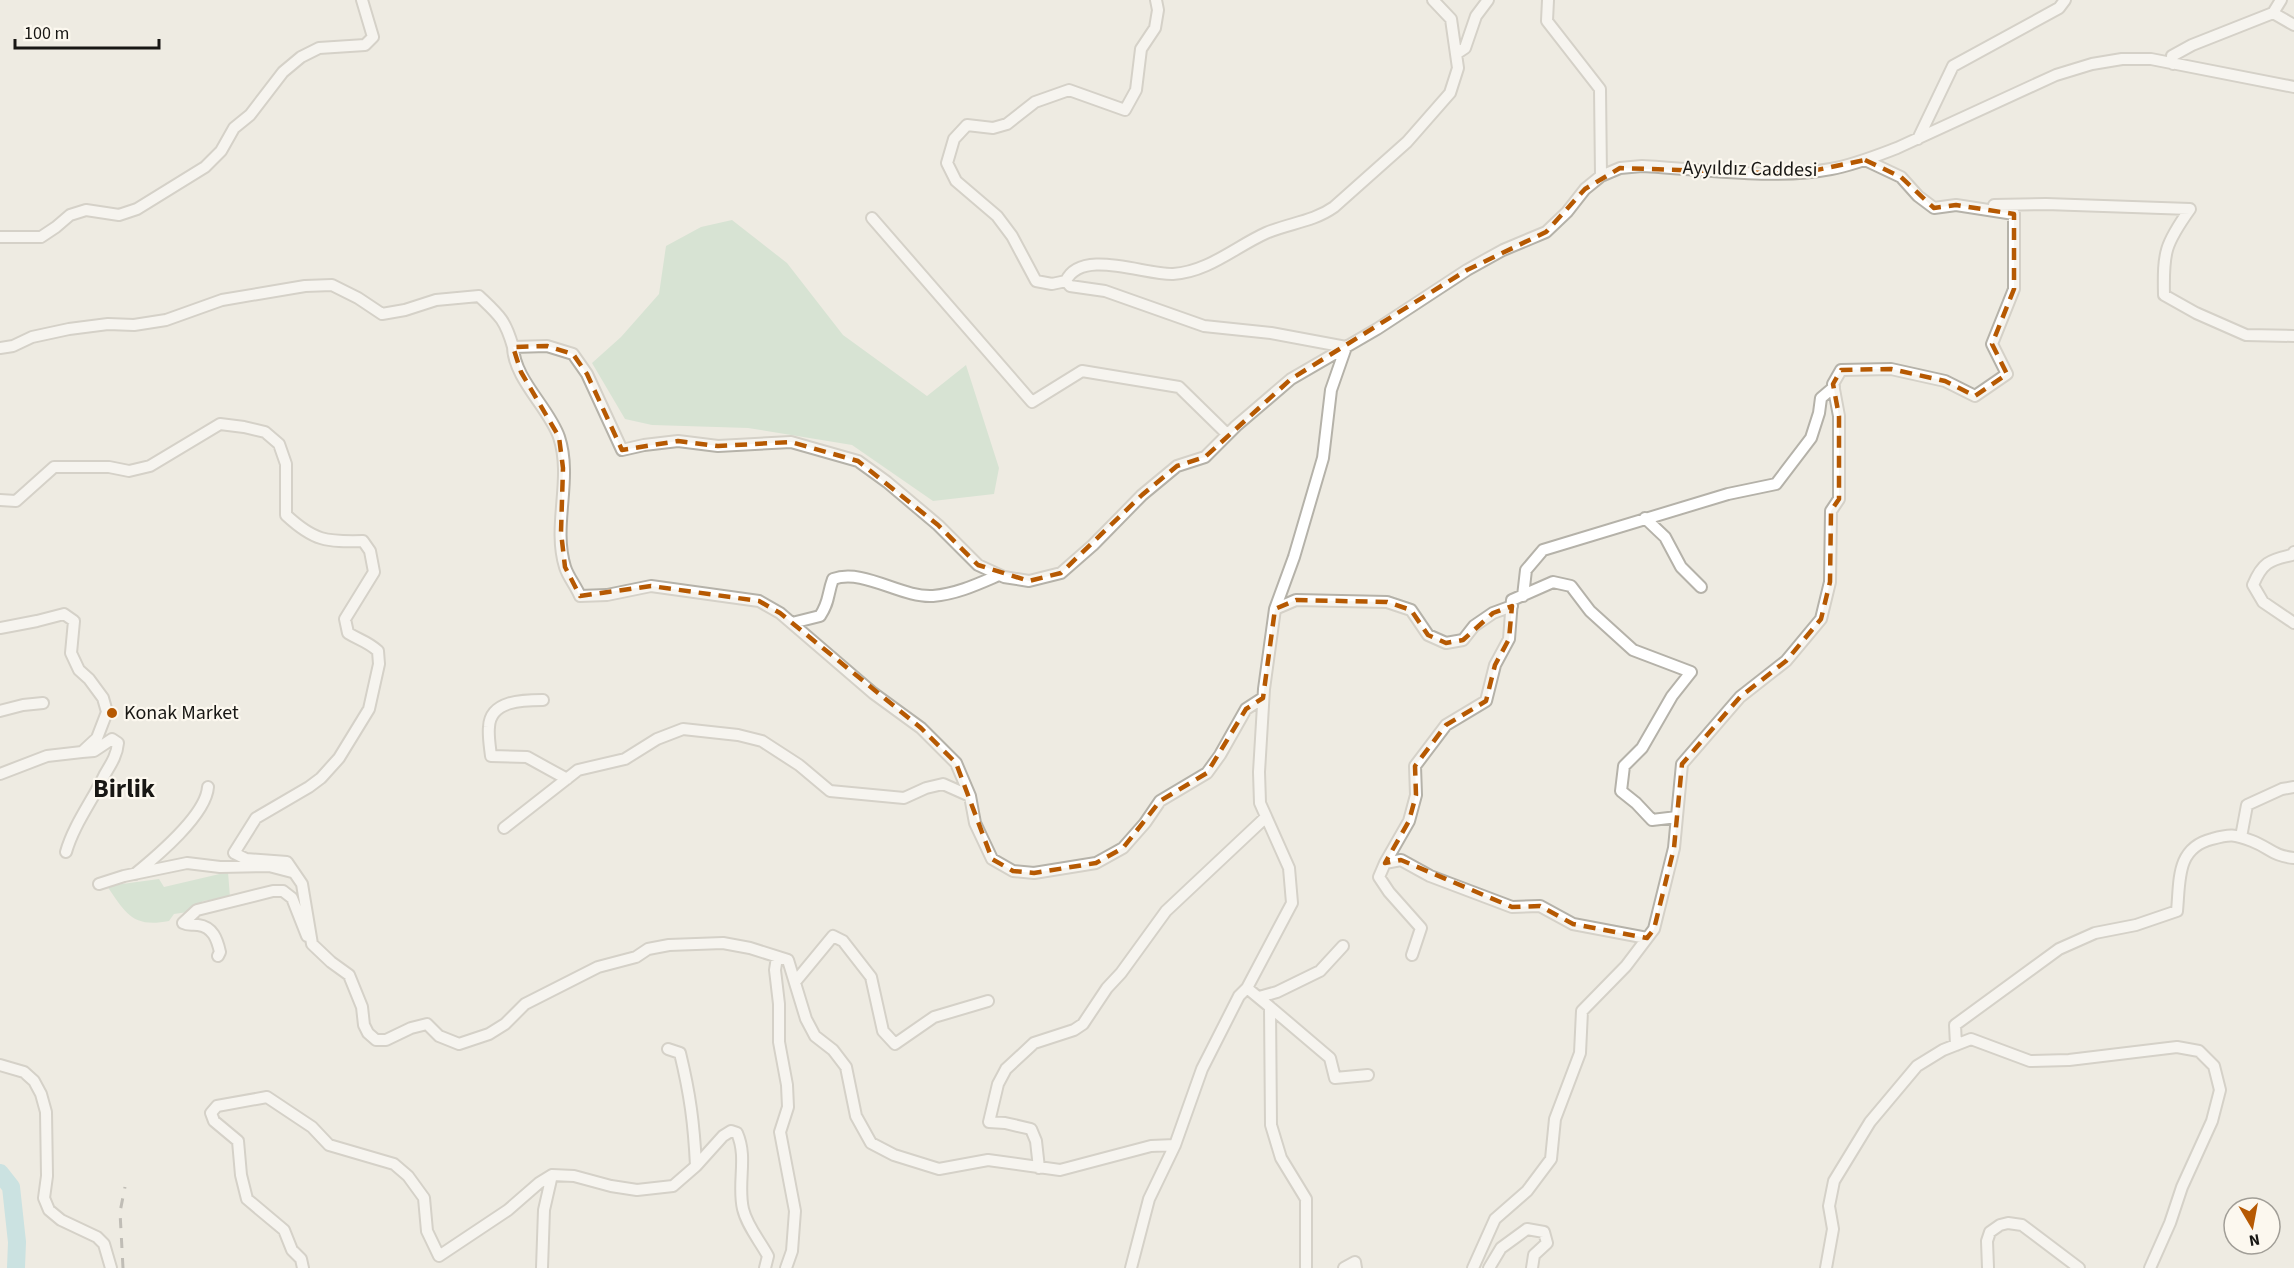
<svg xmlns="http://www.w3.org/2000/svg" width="2294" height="1268" viewBox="0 0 2294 1268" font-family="'Source Sans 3',sans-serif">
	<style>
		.green { fill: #bbd9c2 }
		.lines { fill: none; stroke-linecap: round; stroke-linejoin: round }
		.river { stroke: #9fd7df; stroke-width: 18 }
		.minor-casing { stroke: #b5b2a9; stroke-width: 14 }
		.minor { stroke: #fff; stroke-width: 10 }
		.rail { stroke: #888680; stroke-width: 3; stroke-dasharray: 10 10; stroke-linecap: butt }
		.marked { fill: none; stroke: #b65902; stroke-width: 4.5; stroke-dasharray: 12 8; stroke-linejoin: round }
		.poi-dot { fill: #b65902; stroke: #fcf8ef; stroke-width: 2 }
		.labels { text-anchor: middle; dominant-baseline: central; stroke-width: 4.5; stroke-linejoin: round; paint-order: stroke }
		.street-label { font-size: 20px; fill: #181714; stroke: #fcf8ef }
		.poi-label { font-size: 20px; fill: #181714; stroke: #fcf8ef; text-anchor: start }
		.district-label { font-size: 26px; font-weight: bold; fill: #181714; stroke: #fcf8ef }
	</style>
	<rect width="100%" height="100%" fill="#eeebe2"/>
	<!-- green -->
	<path class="green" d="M732 220 787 263 843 335 927 396 966 365 999 468 994 494 933 501 852 445 748 428 652 425 625 419 592 363 621 337 659 294 666 246 701 227Z
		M228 872 230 897 203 901 188 912 174 914 169 921C133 928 126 914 107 886L159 879 164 887Z"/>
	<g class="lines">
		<!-- river -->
		<path class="river" d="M0 1173 11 1187 17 1242 16 1268"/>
		<defs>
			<path id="minor" d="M1548 0 1547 21 1600 89 1601 176
				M2273 13 2294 25
				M1456 54 1465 48 1476 16 1488 0
				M2173 64 2172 56 2192 45 2273 13 2281 0
				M1918 139 1953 66 2059 8 2065 0
				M1994 205 2046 204 2190 209C2165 244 2163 252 2164 295L2196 313 2246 335 2294 336
				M872 218 1032 402 1082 371 1179 387 1227 434
				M0 237H41L56 227 70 215 86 210 119 215 137 209 205 167 221 151 234 128 250 115 283 72 301 57 319 48 365 45 373 37 362 0
				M1066 281 1052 284 1036 281 1012 236 997 216 956 181 947 163 954 139 967 125 993 128 1007 124 1035 102 1069 90 1125 110 1136 90 1141 49 1155 28 1158 10 1156 0
				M1346 347 1271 333 1204 326 1105 291 1070 286 1066 281C1081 248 1145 275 1173 274 1208 272 1235 247 1266 233 1289 223 1313 222 1334 207L1407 142 1450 93 1458 68 1451 19 1433 0
				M0 348 13 346 32 337 69 329 108 324 134 325 166 320 222 300 305 286 332 285 358 298 382 314 405 310 436 300 479 296C499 315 505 319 513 347
				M0 500 16 501 54 467H109L129 471 150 466 220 424 244 427 265 432 279 444 286 464V515C314 541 326 542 363 541L370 551 374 572 345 619 348 633C359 640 367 641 378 651L379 664 369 709 339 758 321 778 309 787 256 818 234 853 246 859 287 862 302 884 312 944 331 962 349 975 362 1007 364 1025 368 1033 376 1040H386L411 1028 427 1024 439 1036 459 1044 489 1034 505 1024 525 1004 598 967 636 957 648 949 669 945 723 943 750 948 788 960 806 1019 815 1036 833 1050 846 1067 856 1116 871 1143 894 1155 939 1169 988 1160 1060 1170 1151 1146 1175 1145
				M1645 518 1665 537 1681 567 1701 587
				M2294 552 2292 555C2269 560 2262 563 2253 585L2263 602 2294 623
				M1523 596 1526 570 1543 550 1728 494 1776 484 1811 438 1819 413 1821 398 1834 387
				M1275 609 1296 600 1387 602 1411 610 1428 635 1446 643 1463 640 1474 626 1493 613 1512 606
				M792 623 820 616C830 601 827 595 833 579 864 568 901 598 933 596 957 594 978 584 999 575
				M0 628 37 621 64 614 74 621 71 653 79 670 89 679 103 698 107 712 97 738 82 752 47 756 0 774
				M1263 698 1246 709 1220 755 1207 773 1160 801 1145 823 1123 848 1096 863 1034 873 1013 871 992 859 975 823 970 796 956 763 921 728 873 693 780 613 759 601 651 586 607 595 580 596C576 586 568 577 565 567 552 525 573 479 559 437 549 408 514 379 513 347L547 346 573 354 587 374 622 450 644 445 678 441 718 446 791 442 858 461 887 482 938 525 978 565 1004 577 1029 581 1061 573 1093 545 1142 495 1177 466 1205 457 1236 426 1291 379 1377 329 1467 270 1503 250 1546 232 1567 212 1585 189 1601 176 1620 168 1642 166C1702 169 1773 180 1831 169 1854 165 1876 156 1897 148L2056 75 2092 64 2122 59H2151L2294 87
				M543 700C524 700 490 700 489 727 488 736 490 747 491 756L527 757 567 779
				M0 711 23 705 43 703
				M504 828 578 770 625 759 657 739 683 729 738 735 762 741 799 765 830 791 904 798 926 788 943 784 970 796
				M2241 837 2247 805 2282 789 2294 787
				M66 852C74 824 93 800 105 774 111 764 117 755 118 743L112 739 94 751 82 752
				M1385 863 1409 821 1416 795 1415 766 1446 725 1486 701 1495 665 1509 639 1512 600 1553 582 1571 586 1590 611 1633 650 1691 672 1672 696 1642 748 1624 766 1621 791 1636 803 1652 820 1677 817
				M135 874C157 856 206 815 208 787
				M99 884 124 876 187 863 220 867 269 866 292 872
				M1412 955 1421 928 1389 892 1379 877 1385 863 1401 860 1430 876 1512 907 1540 906 1573 924 1647 938
				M218 956 220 952C217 939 213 927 198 925 192 924 189 926 183 923L197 910 273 891H283L292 898 307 936
				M777 957 775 970 779 1004V1042L787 1085 788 1107 780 1132 795 1211 792 1251 786 1268
				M795 982 833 936 843 941 871 977 883 1031 895 1044 934 1017 988 1001
				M1247 988 1270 1007 1271 1125 1281 1158 1306 1199V1268
				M1259 997 1277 992 1320 971 1343 946
				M1270 1007 1330 1058 1335 1078 1368 1075
				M1956 1045 1955 1025 2059 949 2095 933 2136 925 2177 911C2180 880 2176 848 2212 839 2230 834 2234 834 2252 841 2270 848 2273 856 2294 858
				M668 1049 680 1053C690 1094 694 1124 696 1166
				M0 1065 24 1072 34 1081 41 1094 46 1112 47 1176 44 1198 49 1210 61 1220 97 1237 104 1244 111 1268
				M1039 1168 1036 1141 1031 1129 1005 1123 989 1122 998 1084 1006 1069 1034 1043 1074 1030 1083 1024 1107 988 1121 973 1166 911 1266 817
				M303 1268 301 1259 292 1250 284 1230 247 1199 241 1175 238 1141 214 1121 211 1113 217 1106 267 1097 312 1127 329 1145 394 1164 408 1176 424 1198 427 1231 439 1256 508 1210 539 1183 552 1175 574 1176 611 1186 637 1190 673 1186 696 1166 723 1136 731 1131 737 1133C748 1158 737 1183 743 1209 747 1226 760 1241 768 1256L765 1268
				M542 1268 544 1210 552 1175
				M1131 1268 1149 1199 1175 1145 1202 1069 1239 996 1247 988 1292 903 1289 868 1260 803 1259 772 1264 689 1275 609 1294 557 1323 458 1331 390 1346 347
				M1344 1268 1355 1262 1356 1268
				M1473 1268 1495 1219 1527 1191 1551 1159 1555 1119 1580 1053 1582 1011 1626 966 1654 929 1674 848 1682 764 1740 697 1786 661 1821 619 1830 582 1831 511 1839 499V416L1833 384 1841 370 1891 369 1945 381 1975 396 2007 374 1992 344 2014 289V214L1956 205 1934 208 1918 196 1901 177 1865 160
				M1489 1268 1501 1248 1527 1229 1544 1232 1547 1243 1534 1255 1532 1268
				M1826 1268 1833 1229 1829 1206 1834 1181 1870 1122 1917 1066 1943 1050 1971 1039 2030 1061 2069 1060 2177 1047 2199 1051 2214 1066 2220 1090 2212 1121 2182 1187 2170 1223 2150 1268
				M1988 1268 1987 1241 1990 1232 2000 1225 2008 1223 2022 1225 2079 1268"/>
		</defs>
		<!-- minor casing -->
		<use href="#minor" class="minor-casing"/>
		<!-- minor -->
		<use href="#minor" class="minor"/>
		<!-- rail -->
		<path class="rail" d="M123 1268 120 1212 125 1187"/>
	</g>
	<!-- marked area -->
	<path d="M0 0H2294V1268H0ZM1865 160 1901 177 1934 208 1956 205 2014 214V289L1992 344 2007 374 1975 396 1945 381 1891 369 1841 370 1833 384 1839 416V499L1831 511 1830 582 1821 619 1786 661 1740 697 1682 764 1674 848 1654 929 1647 938 1573 924 1540 906 1512 907 1401 860 1385 863 1409 821 1416 795 1415 766 1446 725 1486 701 1495 665 1509 639 1512 606 1493 613 1463 640 1446 643 1428 635 1411 610 1387 602 1296 600 1275 609 1263 698 1246 709 1207 773 1160 801 1123 848 1096 863 1034 873 1013 871 992 859 956 763 921 728 780 613 759 601 651 586 580 596 565 567 561 532 563 468 559 437 521 372 513 347 547 346 573 354 587 374 622 450 678 441 718 446 791 442 858 461 938 525 978 565 1029 581 1061 573 1142 495 1177 466 1205 457 1291 379 1467 270 1546 232 1585 189 1620 168 1797 174Z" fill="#eeebe2" fill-opacity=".55" fill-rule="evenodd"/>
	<path class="marked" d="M1865 160 1901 177 1934 208 1956 205 2014 214V289L1992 344 2007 374 1975 396 1945 381 1891 369 1841 370 1833 384 1839 416V499L1831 511 1830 582 1821 619 1786 661 1740 697 1682 764 1674 848 1654 929 1647 938 1573 924 1540 906 1512 907 1401 860 1385 863 1409 821 1416 795 1415 766 1446 725 1486 701 1495 665 1509 639 1512 606 1493 613 1463 640 1446 643 1428 635 1411 610 1387 602 1296 600 1275 609 1263 698 1246 709 1207 773 1160 801 1123 848 1096 863 1034 873 1013 871 992 859 956 763 921 728 780 613 759 601 651 586 580 596 565 567 561 532 563 468 559 437 521 372 513 347 547 346 573 354 587 374 622 450 678 441 718 446 791 442 858 461 938 525 978 565 1029 581 1061 573 1142 495 1177 466 1205 457 1291 379 1467 270 1546 232 1585 189 1620 168 1797 174Z"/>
	<!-- markers -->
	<circle class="poi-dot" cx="112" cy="713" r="6"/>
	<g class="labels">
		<!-- street labels -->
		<g class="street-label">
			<text transform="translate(1750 169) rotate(1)">Ayyıldız Caddesi</text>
		</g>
		<!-- poi labels -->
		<g class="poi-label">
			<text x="124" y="713">Konak Market</text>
		</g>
		<!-- district labels -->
		<g class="district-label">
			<text x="124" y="788">Birlik</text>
		</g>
	</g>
	<!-- north arrow -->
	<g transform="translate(2252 1226) rotate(170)"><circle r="28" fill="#fcf8ef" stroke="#a19e97" stroke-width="1.5"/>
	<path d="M0-4.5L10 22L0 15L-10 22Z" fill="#b65902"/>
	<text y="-9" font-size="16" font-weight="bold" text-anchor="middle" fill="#181714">N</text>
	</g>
	<!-- scale -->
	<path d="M15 39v9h144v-9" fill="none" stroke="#181714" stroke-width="3"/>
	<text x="24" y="39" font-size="18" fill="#181714" stroke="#fcf8ef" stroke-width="4.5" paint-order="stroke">100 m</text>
</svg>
